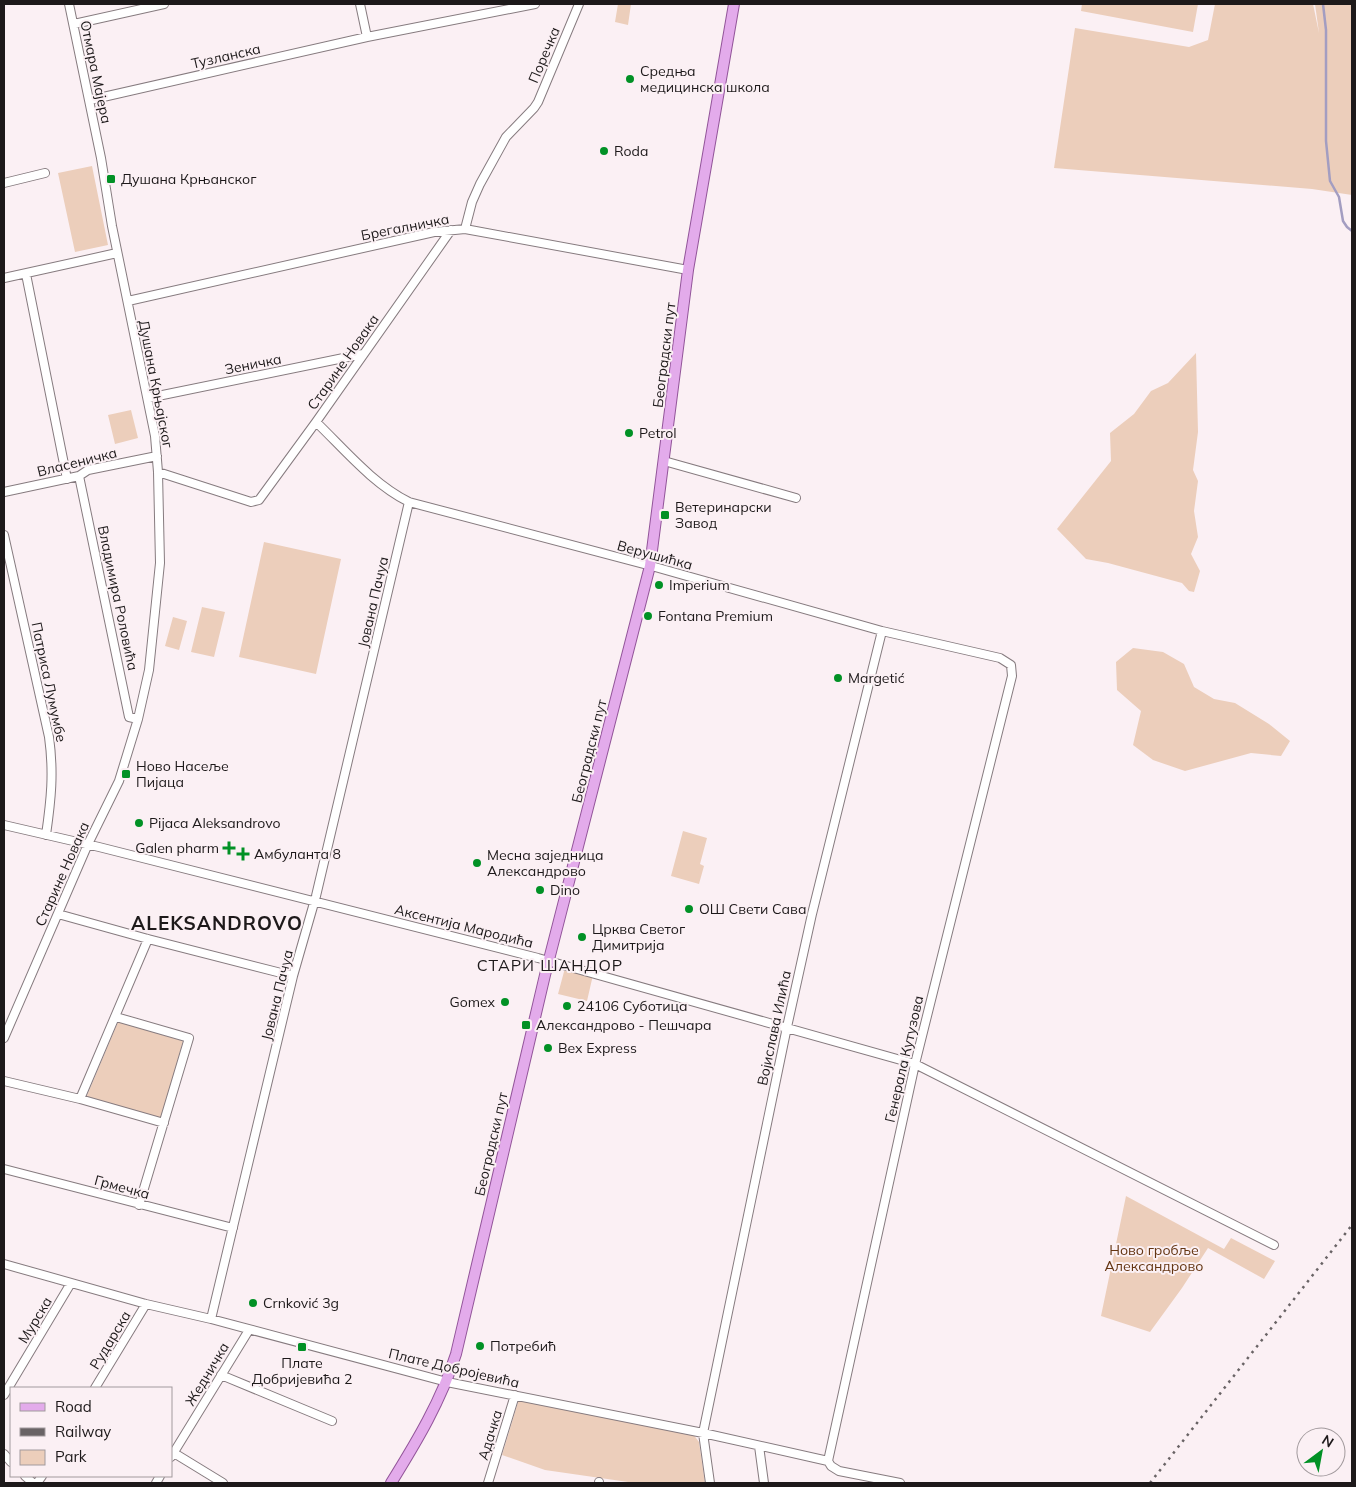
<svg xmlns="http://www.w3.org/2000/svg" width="1356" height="1487" viewBox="0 0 1356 1487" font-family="Mulish,sans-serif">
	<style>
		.green { fill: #eccebb }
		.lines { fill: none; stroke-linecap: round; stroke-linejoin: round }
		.stream { stroke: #a39dc1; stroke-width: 2.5 }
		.minor-casing { stroke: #867b7f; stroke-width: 10 }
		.major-casing { stroke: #925499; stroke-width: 12 }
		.minor { stroke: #fff; stroke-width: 8 }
		.major { stroke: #e3abeb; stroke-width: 10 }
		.rail { stroke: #696365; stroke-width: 2.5; stroke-dasharray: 2.5 5; stroke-linecap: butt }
		.poi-dot { fill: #019125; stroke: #fbf0f4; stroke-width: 2 }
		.labels { text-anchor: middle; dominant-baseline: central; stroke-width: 4; stroke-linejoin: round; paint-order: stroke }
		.street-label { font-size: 14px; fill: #1d191a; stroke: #fbf0f4 }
		.poi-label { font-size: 14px; fill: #1d191a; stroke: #fbf0f4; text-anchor: start }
		.park-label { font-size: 14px; fill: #643512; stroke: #fbf0f4 }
		.quarter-label { font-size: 16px; letter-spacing: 1px; fill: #1d191a; stroke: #fbf0f4 }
		.district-label { font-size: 19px; font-weight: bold; letter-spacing: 1px; fill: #1d191a; stroke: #fbf0f4 }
	</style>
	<rect width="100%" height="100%" fill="#fbf0f4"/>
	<!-- green -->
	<path class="green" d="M618 4H631L628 25 615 22Z
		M1082 4H1198L1193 32 1081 11Z
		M1215 4H1313L1319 33 1315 4H1352V195L1312 189 1054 168 1075 28 1189 47 1208 40Z
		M92 166 108 245 75 252 58 173Z
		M1196 353 1198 432 1193 470 1198 481 1194 511 1198 537 1191 554 1200 571 1194 592 1189 591 1182 583 1108 563 1086 559 1057 529 1111 461 1110 433 1134 414 1151 391 1168 383Z
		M131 410 138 438 115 444 108 415Z
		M264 542 341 559 316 674 239 657Z
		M202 607 225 612 214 657 191 652Z
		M173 617 187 621 179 650 165 646Z
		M1133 648 1163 652 1184 664 1194 687 1214 699 1235 703 1269 724 1290 741 1281 756 1251 753 1185 771 1153 760 1133 745 1141 711 1117 690 1116 662Z
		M683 831 707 838 700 864 704 866 699 884 671 876Z
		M565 968 593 975 587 1001 558 994Z
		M118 1022 183 1041 161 1119 86 1098Z
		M1126 1196 1224 1249 1231 1238 1275 1261 1264 1279 1208 1248 1182 1288 1150 1332 1101 1316Z
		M519 1399 693 1434 699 1442 705 1483H635L545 1470 502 1455Z"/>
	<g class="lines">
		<!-- stream -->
		<path class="stream" d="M1323 4 1326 30V141L1330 181 1339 197 1343 221 1347 227 1352 231"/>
		<defs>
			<path id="minor" d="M360 4 367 37
				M74 24 164 4
				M90 100 367 37 535 4
				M4 183 45 173
				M465 229 472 202 480 184 506 137 534 108 538 102 579 4
				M26 274 67 479
				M4 278 117 253
				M128 301 434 232 465 229 688 270
				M148 398 363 354
				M316 422C345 450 373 484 409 502L655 567 882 631 1000 658 1011 665 1012 676 915 1064 828 1461
				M664 461 796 498
				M158 472 251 502 259 500 316 422 451 230
				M79 476 129 717 138 719
				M4 492 79 476 88 470 157 456
				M4 535 49 737C54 773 51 800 46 835
				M4 825 99 847 538 958 915 1064 1274 1245
				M58 914 148 939 293 976
				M116 1017 189 1038 139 1205
				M4 1038 88 844 119 781 138 719 149 670 160 563 158 472 155 436 112 226 101 158 69 4
				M4 1081 80 1099 164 1123
				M80 1099 148 939
				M4 1169 233 1228
				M4 1264 146 1304 211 1319 447 1382 703 1433 828 1461 831 1466 839 1471 900 1483
				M211 1319 293 976 316 896 409 502
				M221 1375 332 1421
				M95 1388 146 1304
				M4 1395 71 1283
				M759 1446 764 1483
				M174 1453 223 1483
				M4 1454 11 1462
				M171 1457 249 1330
				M25 1476 33 1483
				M37 1483 42 1476
				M156 1483 160 1476
				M488 1483 515 1395
				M599 1483V1482
				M710 1483 703 1433 787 1027 812 914 882 631"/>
			<path id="major" d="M391 1483C417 1441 441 1401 456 1354L545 975 650 566 688 270 734 4"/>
		</defs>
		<!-- minor casing -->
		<use href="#minor" class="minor-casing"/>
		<!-- major casing -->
		<use href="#major" class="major-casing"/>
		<!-- minor -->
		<use href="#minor" class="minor"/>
		<!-- major -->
		<use href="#major" class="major"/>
		<!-- rail -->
		<path class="rail" d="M1150 1483 1352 1225"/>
	</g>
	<!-- markers -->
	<g class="poi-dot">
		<circle cx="630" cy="79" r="5"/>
		<circle cx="604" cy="151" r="5"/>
		<rect x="106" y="174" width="10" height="10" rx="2.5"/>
		<circle cx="629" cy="433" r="5"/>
		<rect x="660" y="510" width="10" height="10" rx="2.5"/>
		<circle cx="659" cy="585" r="5"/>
		<circle cx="648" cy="616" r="5"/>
		<circle cx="838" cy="678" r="5"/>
		<rect x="121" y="769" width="10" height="10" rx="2.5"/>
		<circle cx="139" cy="823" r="5"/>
		<path d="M226.5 840.5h5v5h5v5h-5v5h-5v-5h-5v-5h5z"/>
		<path d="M240.5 846.5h5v5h5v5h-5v5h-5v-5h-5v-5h5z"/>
		<circle cx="477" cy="863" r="5"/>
		<circle cx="540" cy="890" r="5"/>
		<circle cx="689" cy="909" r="5"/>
		<circle cx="582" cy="937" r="5"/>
		<circle cx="505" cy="1002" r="5"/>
		<circle cx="567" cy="1006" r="5"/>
		<rect x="521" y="1020" width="10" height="10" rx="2.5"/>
		<circle cx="548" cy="1048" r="5"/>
		<circle cx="253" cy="1303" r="5"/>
		<circle cx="480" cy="1346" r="5"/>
		<rect x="297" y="1342" width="10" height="10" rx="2.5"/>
	</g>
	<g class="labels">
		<!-- street labels -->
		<g class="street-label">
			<text transform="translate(544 55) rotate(-67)">Поречка</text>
			<text transform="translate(226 56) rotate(-13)">Тузланска</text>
			<text transform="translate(96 72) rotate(78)">Отмара Мајера</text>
			<text transform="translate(405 227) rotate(-11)">Брегалничка</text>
			<text transform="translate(664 355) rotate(-83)">Београдски пут</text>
			<text transform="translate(343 362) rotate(-55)">Старине Новака</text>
			<text transform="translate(253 364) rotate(-11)">Зеничка</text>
			<text transform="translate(156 384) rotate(79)">Душана Крњајског</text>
			<text transform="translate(77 462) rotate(-14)">Власеничка</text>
			<text transform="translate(655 555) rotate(15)">Верушићка</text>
			<text transform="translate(118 598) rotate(78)">Владимира Роловића</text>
			<text transform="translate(373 602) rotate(-77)">Јована Пачуа</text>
			<text transform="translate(49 682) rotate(78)">Патриса Лумумбе</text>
			<text transform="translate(589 751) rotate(-76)">Београдски пут</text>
			<text transform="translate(62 874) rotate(-66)">Старине Новака</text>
			<text transform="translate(464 926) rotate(14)">Аксентија Мародића</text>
			<text transform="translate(277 995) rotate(-76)">Јована Пачуа</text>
			<text transform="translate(774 1028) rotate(-78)">Војислава Илића</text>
			<text transform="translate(904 1059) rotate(-77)">Генерала Кутузова</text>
			<text transform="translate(491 1144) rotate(-77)">Београдски пут</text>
			<text transform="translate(122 1187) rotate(15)">Грмечка</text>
			<text transform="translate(35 1320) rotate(-59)">Мурска</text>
			<text transform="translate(110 1340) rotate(-59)">Рударска</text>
			<text transform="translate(454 1368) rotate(13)">Плате Добројевића</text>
			<text transform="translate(207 1374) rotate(-59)">Жедничка</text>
			<text transform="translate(490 1435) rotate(-73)">Адачка</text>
		</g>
		<!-- poi labels -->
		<g class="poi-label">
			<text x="640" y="71">Средња<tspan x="640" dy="16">медицинска школа</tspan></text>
			<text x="614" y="151">Roda</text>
			<text x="121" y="179">Душана Крњанског</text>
			<text x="639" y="433">Petrol</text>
			<text x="675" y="507">Ветеринарски<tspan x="675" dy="16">Завод</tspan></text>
			<text x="669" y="585">Imperium</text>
			<text x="658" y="616">Fontana Premium</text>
			<text x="848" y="678">Margetić</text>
			<text x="136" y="766">Ново Насеље<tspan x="136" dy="16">Пијаца</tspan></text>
			<text x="149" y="823">Pijaca Aleksandrovo</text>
			<text x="219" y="848" text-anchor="end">Galen pharm</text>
			<text x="254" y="854">Амбуланта 8</text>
			<text x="487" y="855">Месна заједница<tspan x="487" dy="16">Александрово</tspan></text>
			<text x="550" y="890">Dino</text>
			<text x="699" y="909">ОШ Свети Сава</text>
			<text x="592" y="929">Црква Светог<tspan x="592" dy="16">Димитрија</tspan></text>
			<text x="495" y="1002" text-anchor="end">Gomex</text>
			<text x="577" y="1006">24106 Суботица</text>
			<text x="536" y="1025">Александрово - Пешчара</text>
			<text x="558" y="1048">Bex Express</text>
			<text x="263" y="1303">Crnković 3g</text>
			<text x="490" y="1346">Потребић</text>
			<text x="302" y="1363" text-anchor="middle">Плате<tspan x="302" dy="16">Добријевића 2</tspan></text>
		</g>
		<!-- park labels -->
		<g class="park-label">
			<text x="1154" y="1250">Ново гробље<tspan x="1154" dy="16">Александрово</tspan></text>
		</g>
		<!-- quarter labels -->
		<g class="quarter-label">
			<text x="550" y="965">СТАРИ ШАНДОР</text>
		</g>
		<!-- district labels -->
		<g class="district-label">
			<text x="217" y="923">ALEKSANDROVO</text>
		</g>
	</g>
	<!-- border -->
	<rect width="1356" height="1487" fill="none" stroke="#1d191a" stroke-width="10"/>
	<!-- legend -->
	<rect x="10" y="1387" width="162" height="90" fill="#fbf0f4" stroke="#a29a9d"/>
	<rect x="20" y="1403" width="25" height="8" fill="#e3abeb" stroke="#a29a9d"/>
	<text x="55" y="1412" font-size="15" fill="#1d191a">Road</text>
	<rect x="20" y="1428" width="25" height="8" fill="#696365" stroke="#a29a9d"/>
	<text x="55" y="1437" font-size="15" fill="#1d191a">Railway</text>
	<rect x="20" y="1450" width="25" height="15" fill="#eccebb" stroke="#a29a9d"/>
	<text x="55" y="1462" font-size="15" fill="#1d191a">Park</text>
	<!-- north arrow -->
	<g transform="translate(1321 1452) rotate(32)"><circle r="24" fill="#fbf0f4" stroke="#a29a9d"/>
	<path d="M0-4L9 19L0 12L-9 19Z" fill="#019125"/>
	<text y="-8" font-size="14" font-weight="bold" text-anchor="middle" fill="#1d191a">N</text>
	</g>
</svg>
